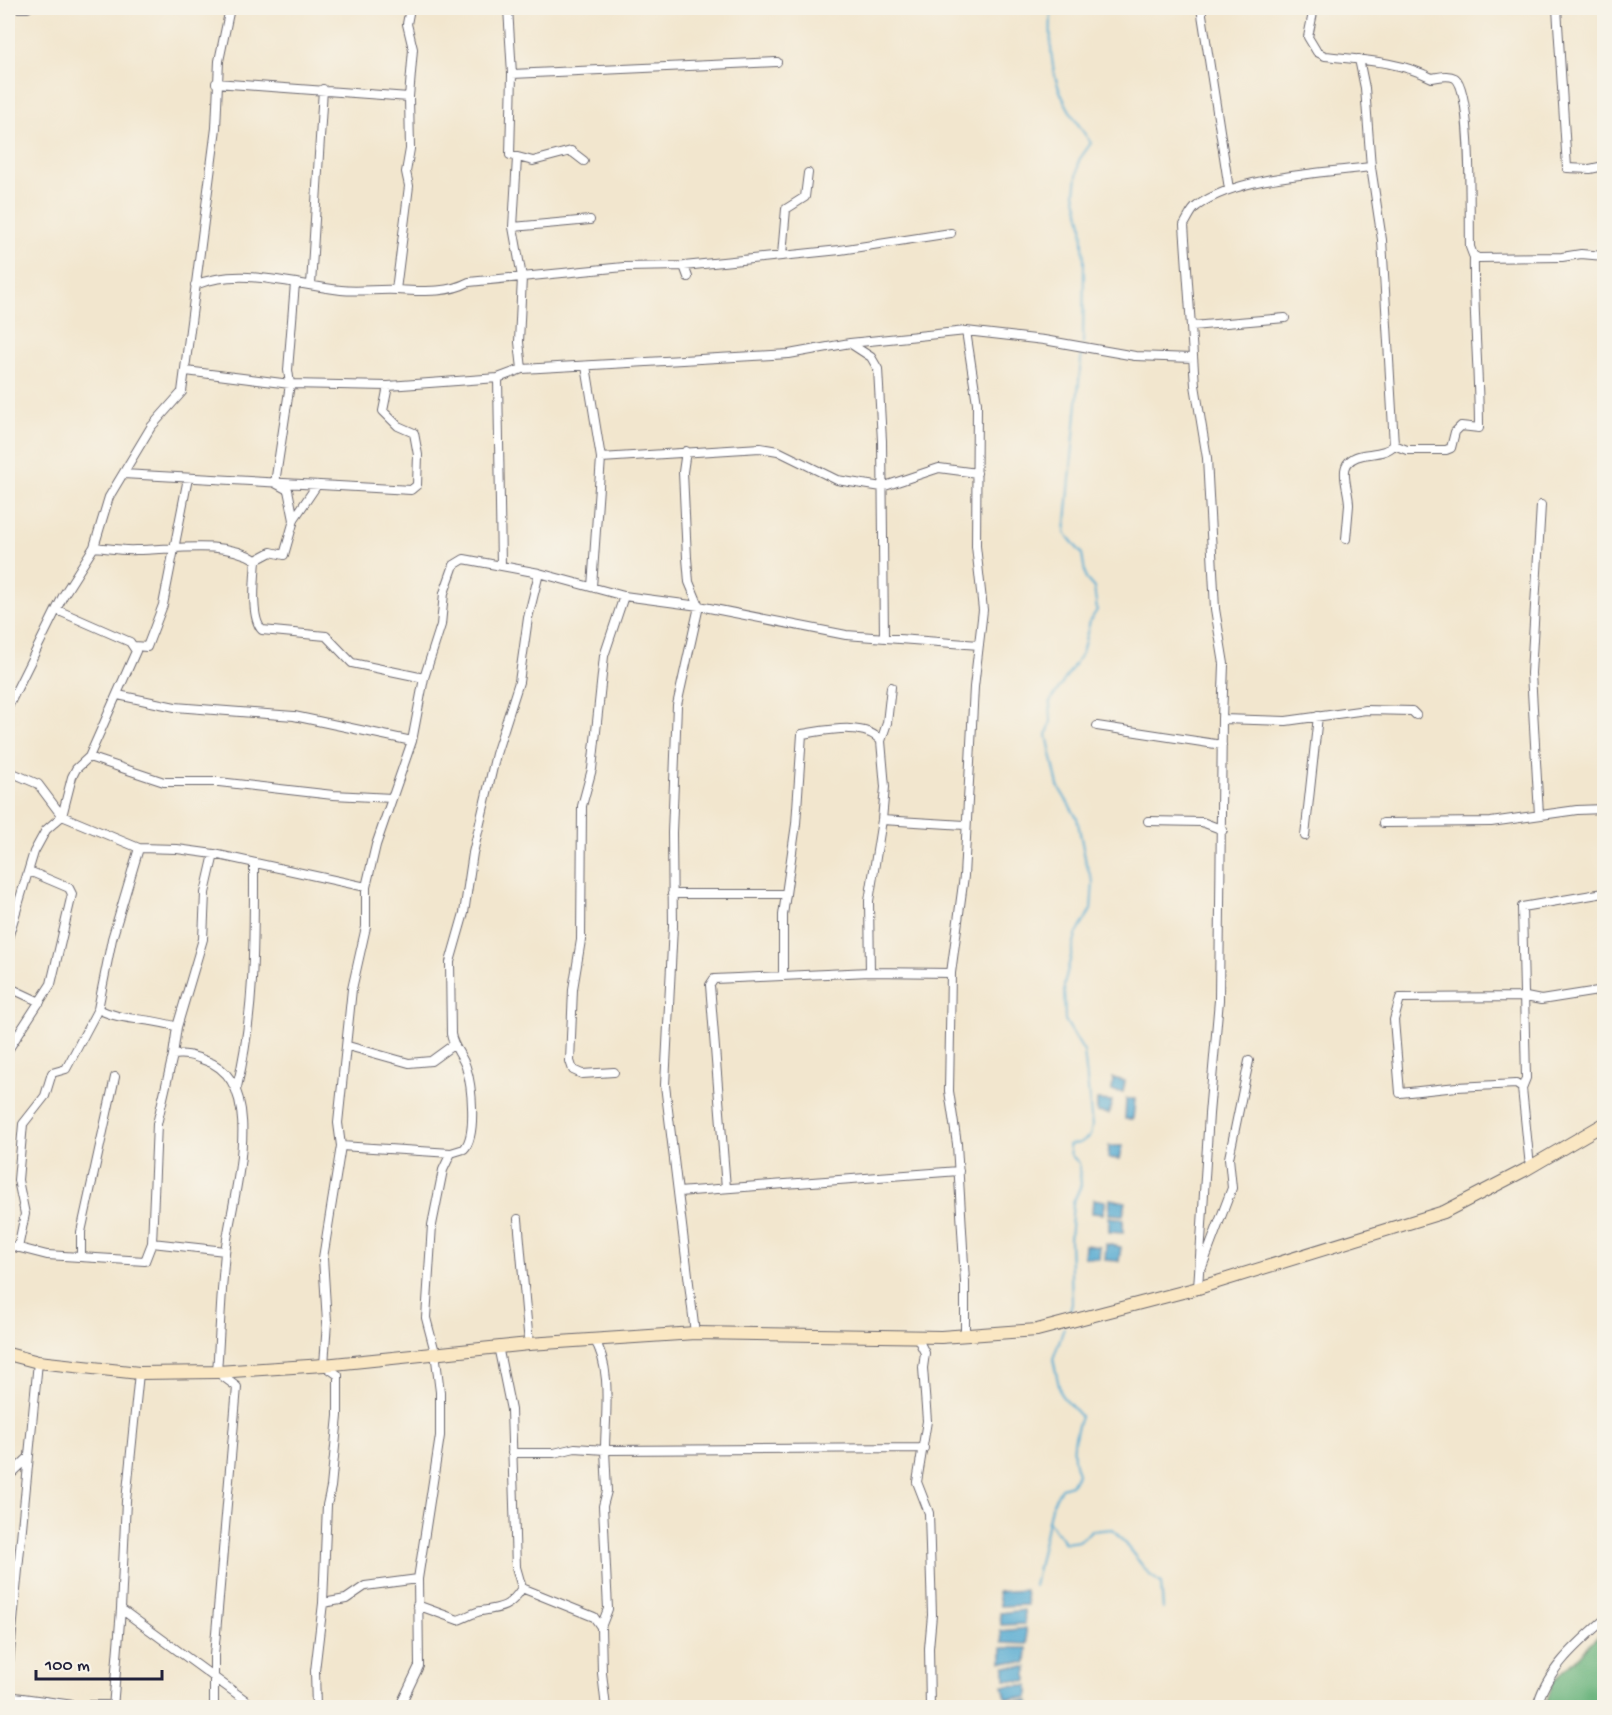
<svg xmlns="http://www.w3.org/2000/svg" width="1612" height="1715" viewBox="0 0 1612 1715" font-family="'Gochi Hand',sans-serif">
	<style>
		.forest { fill: #68b27a; stroke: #456a5a; stroke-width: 1.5 }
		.water { fill: #56abd2; stroke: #3c6686; stroke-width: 1.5 }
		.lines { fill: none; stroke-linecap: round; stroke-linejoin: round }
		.stream { stroke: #56abd2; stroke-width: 2 }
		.street-casing { stroke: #6b676e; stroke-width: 10 }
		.secondary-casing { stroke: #6b676e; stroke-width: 14 }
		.street { stroke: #fff; stroke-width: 8 }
		.secondary { stroke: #fae7c3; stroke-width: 12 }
	</style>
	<rect width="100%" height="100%" fill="#f7f3e8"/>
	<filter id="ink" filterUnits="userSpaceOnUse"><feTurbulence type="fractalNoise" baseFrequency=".0167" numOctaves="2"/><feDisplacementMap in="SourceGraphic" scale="12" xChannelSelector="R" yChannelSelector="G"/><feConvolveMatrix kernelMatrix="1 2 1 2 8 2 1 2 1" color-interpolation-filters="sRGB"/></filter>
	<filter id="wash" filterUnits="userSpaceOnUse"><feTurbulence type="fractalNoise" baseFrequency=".008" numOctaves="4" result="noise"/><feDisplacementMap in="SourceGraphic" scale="24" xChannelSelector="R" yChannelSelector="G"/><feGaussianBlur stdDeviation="1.35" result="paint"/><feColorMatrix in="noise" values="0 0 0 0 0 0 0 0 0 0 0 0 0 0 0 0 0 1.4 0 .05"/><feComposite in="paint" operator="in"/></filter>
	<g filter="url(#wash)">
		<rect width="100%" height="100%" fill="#f2e6ce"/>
		<!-- forest -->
		<path class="forest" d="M1604 1630V1707H1545L1553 1682Z"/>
		<!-- water -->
		<path class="water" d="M1113 1078 1125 1081 1123 1092 1112 1091Z
			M1126 1099H1135L1133 1119H1125Z
			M1097 1100 1112 1101 1109 1114 1097 1112Z
			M1109 1146H1123L1120 1159 1108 1158Z
			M1093 1199 1106 1201 1103 1214 1092 1213Z
			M1110 1199 1126 1202 1123 1215 1109 1214Z
			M1109 1217 1123 1219V1233L1109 1232Z
			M1106 1244 1121 1247 1119 1261 1105 1260Z
			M1085 1245 1100 1247 1099 1259 1084 1257Z
			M1025 1590 1027 1605 1000 1606 998 1592Z
			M1024 1610 1025 1624 1001 1625 1000 1613Z
			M1026 1628 1027 1644 1002 1643 1001 1631Z
			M1002 1648H1027L1026 1663 1002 1662Z
			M1005 1667H1027V1681L1005 1680Z
			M1028 1685V1698H1006L1003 1686Z
			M1029 1701 1030 1707H1006V1702Z"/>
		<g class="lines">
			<!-- stream -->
			<path class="stream" d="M1051 8C1049 72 1053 90 1091 143L1079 160 1075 193 1082 224 1084 262 1083 343
				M1068 1317 1072 1303 1070 1240 1073 1203 1081 1185 1079 1163 1071 1155 1069 1145 1080 1143 1090 1136 1092 1126 1084 1052 1065 1020 1064 985 1076 935 1091 910 1093 882 1086 863 1077 818 1058 786 1047 735 1051 721 1050 702 1082 653 1090 621 1097 610 1094 588 1086 579 1082 554 1065 533 1082 349
				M1048 1520 1065 1543 1079 1541 1091 1531 1113 1529 1150 1575 1161 1583 1163 1609
				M1034 1586 1051 1507 1061 1488 1071 1485 1078 1473C1070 1454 1074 1436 1081 1417L1061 1395 1053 1359 1064 1328"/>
		</g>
	</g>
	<g filter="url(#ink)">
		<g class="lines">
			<defs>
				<path id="street" d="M11 8H28
					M508 8 512 74 510 155 533 161 571 151 584 161
					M1201 8 1229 189
					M1314 8 1308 37 1317 52 1325 56C1362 60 1399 61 1432 78 1439 77 1448 74 1455 78 1473 91 1469 220 1470 247L1473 255 1478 258 1562 257 1581 254 1604 256
					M1557 8 1567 168 1590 169 1604 166
					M1359 59 1365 88 1371 167 1382 240 1394 445
					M512 74 777 62
					M216 83 409 97
					M517 158 513 227 522 277 519 342 522 369
					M513 227 590 220
					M782 255 786 209 805 197 808 173
					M684 266 688 277
					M195 285C241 266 294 285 341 290 359 292 378 289 397 290 421 291 446 294 469 282L624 267 684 266 840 250 951 233
					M311 285 323 89
					M396 290 409 186 406 172 410 149 409 97 413 49 407 24 410 8
					M1192 326 1285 318
					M851 344 871 357 878 369 882 441 884 636
					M586 366 601 458 592 587
					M186 371 290 384 388 386 498 378 522 369 789 354 850 343 966 331 1044 340 1135 356 1193 358
					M498 378 501 566
					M1394 445 1407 450H1446L1451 448 1455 432 1461 426 1479 428C1479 370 1473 313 1474 256
					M686 451 683 472 687 558 689 582 699 606 677 705 672 833 673 926 665 1085 695 1333
					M601 458 760 448 778 451 837 480 882 487 939 468 977 473
					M123 474 411 490 417 485 418 455 414 433 398 426 383 411 388 386
					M294 519 317 485
					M1346 539C1347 528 1348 517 1349 505 1349 485 1333 461 1363 455 1374 453 1387 453 1394 445
					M94 547C107 548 122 551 136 550 172 550 223 539 256 560 255 577 250 618 262 630L326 636 352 663 424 678
					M256 560 271 552 284 555 294 520 288 490 275 483 290 384 288 370 295 283
					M539 573 528 618 519 682 496 754 473 853 464 913 450 962 451 1034C453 1047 462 1055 466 1067 472 1085 477 1136 464 1149L451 1153 443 1170 432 1225 426 1318 435 1352 440 1392V1436L418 1579 365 1586 346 1599 323 1603 327 1505 331 1487 338 1416V1375L324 1365 327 1322 323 1258 341 1146 338 1123 352 989 366 927V887L376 845 412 741 424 678 441 625 444 593 454 565 464 559 539 573 624 596 699 606 846 635 979 645
					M134 646 147 647 163 605 188 478
					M118 695 175 707 294 716 412 741
					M8 707 63 596 94 547 109 497 151 427 182 392 216 128 219 61 230 8
					M1222 719 1224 664 1215 609 1207 458 1195 385 1184 225C1188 219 1191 210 1197 206 1238 176 1321 173 1371 167
					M1097 726 1222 745
					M881 741 887 723 891 687
					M89 757 164 782H219L333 795 392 798
					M8 771 38 784 62 816 139 848 177 849 214 854 366 887
					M1539 815 1531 673 1541 505
					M882 820 965 825
					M1148 821 1202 822 1223 830
					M1383 823 1491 822 1577 810 1604 809
					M1305 836 1318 716
					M672 894H786
					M8 938 34 852 46 830 62 816 72 777 76 769 89 757 136 651 130 642 57 610
					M783 974V915L796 824 802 734C824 731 865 721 881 741L885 787 882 820 869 901 870 972
					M8 987 40 1002
					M98 1009C123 1022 150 1017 177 1027
					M348 1046 409 1063 431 1061 453 1045
					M8 1050 51 984 72 894 69 888 29 871
					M173 1055C185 1053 193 1056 204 1060 272 1081 230 1203 225 1253 221 1292 220 1332 217 1372L237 1387 214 1656V1708
					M614 1072 582 1074 573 1070 570 1061 573 989 581 940 582 806 592 769 604 656 624 596
					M237 1087C255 1013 254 939 254 863
					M1522 1088 1526 1078 1522 907 1604 893
					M341 1146 451 1153
					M1530 1167 1522 1088 1516 1084 1457 1087 1400 1093 1394 1020 1400 998 1526 997 1541 1000 1604 990
					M726 1188 710 985 714 979 870 972 951 973
					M678 1192 959 1171
					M518 1219 529 1344
					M152 1243 157 1124 173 1055 177 1027 203 939 205 893 214 854
					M8 1245 47 1255 145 1261 152 1243 225 1251
					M18 1248 25 1214 18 1180 23 1124 45 1096 52 1073 66 1069 98 1009 112 939 139 848
					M81 1256V1232L115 1077
					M1202 1267 1232 1188 1229 1158 1249 1061
					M1198 1288 1209 1114 1219 1000 1222 719 1286 721 1366 710 1412 711 1416 715
					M917 1337 925 1353 923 1368 927 1421 917 1482 929 1513 932 1615 929 1648 930 1708
					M965 1337V1282L957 1144 949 1091 951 973 964 876 974 687 983 610 976 546 977 403 966 331
					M139 1373 126 1501 121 1609 256 1708
					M512 1453H554L575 1448 605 1450C605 1416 613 1368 594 1339
					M8 1477 27 1459
					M522 1588 594 1617 601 1627
					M417 1605 458 1620C465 1618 474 1612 481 1611 502 1608 510 1607 522 1588L516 1567 511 1410 498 1346
					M8 1673 38 1362
					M8 1696 73 1705H107L108 1708
					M113 1708 121 1609
					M316 1708 315 1671 323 1603
					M399 1708 419 1666 418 1579
					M606 1708 602 1673 601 1627 608 1609 603 1506 607 1491 605 1450 924 1448
					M1537 1708C1544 1672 1578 1643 1604 1620"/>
				<path id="secondary" d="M8 1354 38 1362 139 1373 217 1372 324 1365 529 1344 695 1333 941 1337 1037 1330 1198 1288 1444 1212 1525 1170 1604 1124"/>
			</defs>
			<!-- street casing -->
			<use href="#street" class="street-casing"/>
			<!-- secondary casing -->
			<use href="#secondary" class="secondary-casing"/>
			<!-- street -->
			<use href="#street" class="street"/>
			<!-- secondary -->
			<use href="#secondary" class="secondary"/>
		</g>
	</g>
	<!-- margin -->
	<rect width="1612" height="1715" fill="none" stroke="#f7f3e8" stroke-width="30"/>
	<!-- scale -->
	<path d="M36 1670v9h126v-9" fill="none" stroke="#22223b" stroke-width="3"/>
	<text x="45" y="1670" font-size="18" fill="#22223b" stroke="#f7f3e8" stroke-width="4.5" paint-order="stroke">100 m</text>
</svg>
